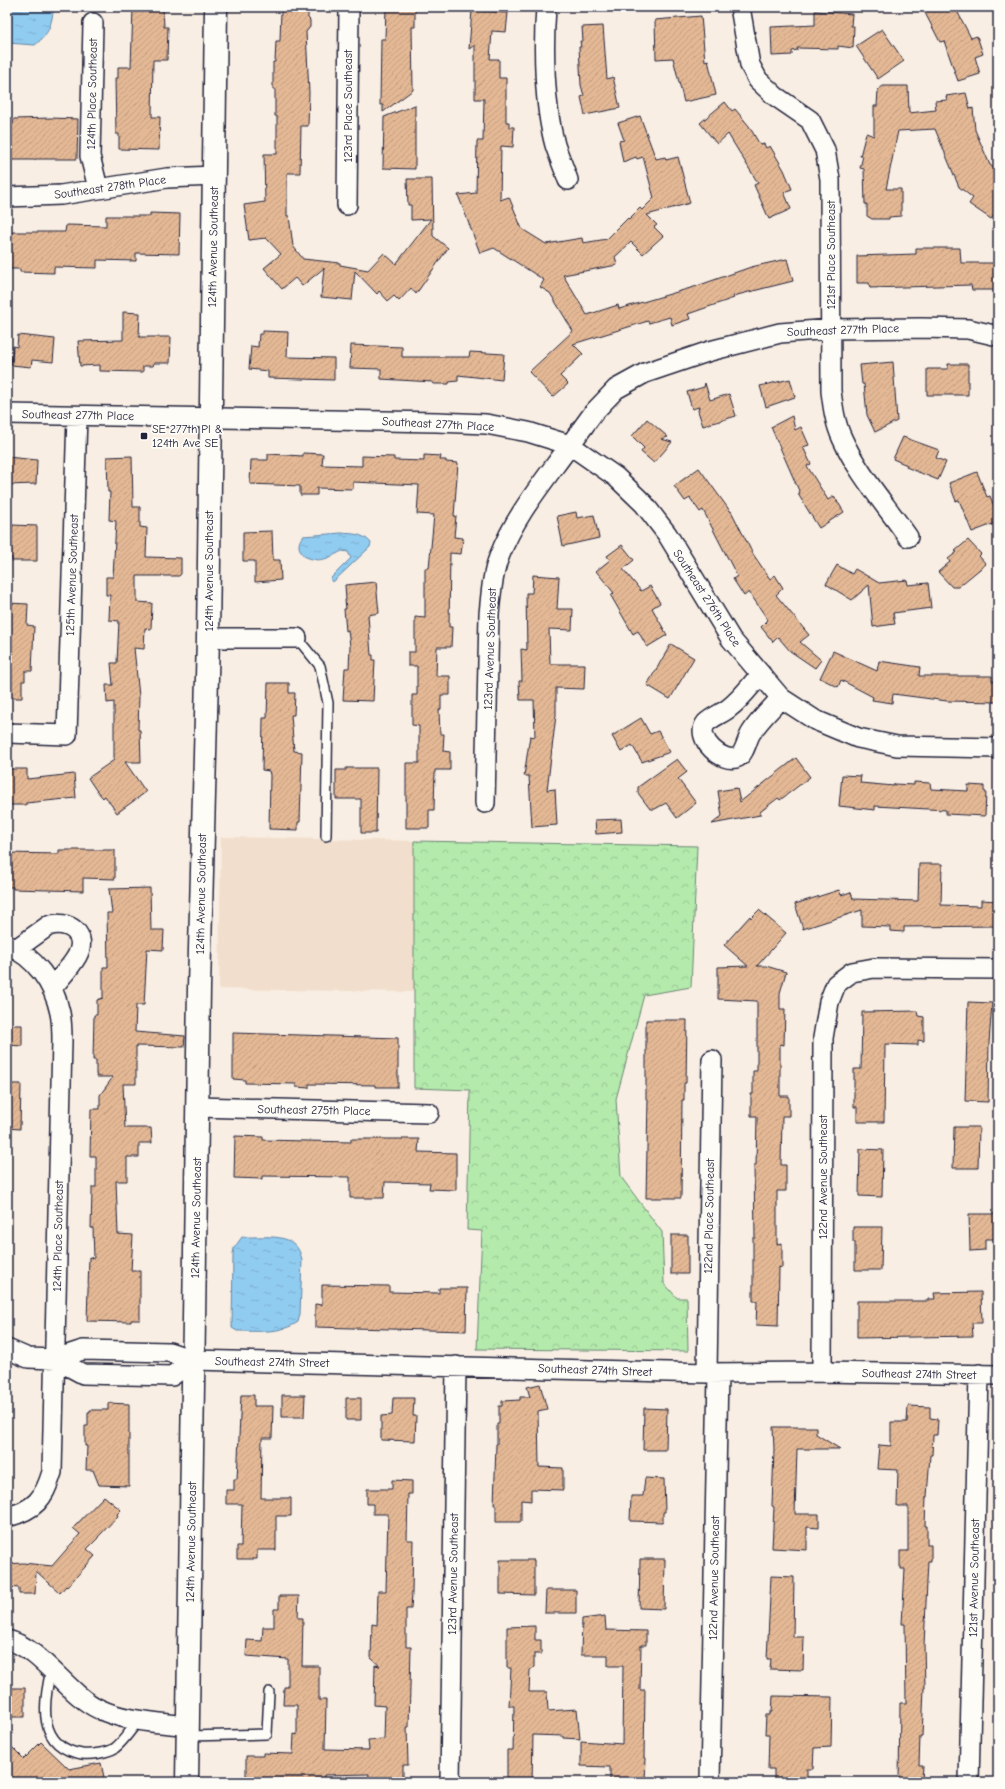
<svg xmlns="http://www.w3.org/2000/svg" width="1005" height="1789" viewBox="0 0 1005 1789" font-family="'Comic Neue',sans-serif">
	<style>
		.built { fill: #f2decc }
		.forest { fill: url(#forest-crowns); stroke: #6b8674 }
		.water { fill: url(#water-ripples); stroke: #6487a8 }
		.building { fill: url(#building-hatch); stroke: #22223b }
		.lines { fill: none; stroke-linecap: round; stroke-linejoin: round }
		.service-casing { stroke: #22223b; stroke-width: 12 }
		.minor-casing { stroke: #22223b; stroke-width: 22 }
		.tertiary-casing { stroke: #22223b; stroke-width: 25 }
		.service { stroke: #fdfcf7; stroke-width: 9 }
		.minor { stroke: #fdfcf7; stroke-width: 19 }
		.tertiary { stroke: #fdfcf7; stroke-width: 22 }
		.poi-dot { fill: #22223b; stroke: #fdfcf7; stroke-width: 1.5 }
		.labels { text-anchor: middle; dominant-baseline: central; stroke-width: 3.5; stroke-linejoin: round; paint-order: stroke }
		.street-label { font-size: 12px; fill: #22223b; stroke: #fdfcf7 }
		.poi-label { font-size: 12px; fill: #22223b; stroke: #fdfcf7; text-anchor: start }
	</style>
	<defs>
		<pattern id="forest-crowns" width="20" height="18" patternUnits="userSpaceOnUse"><rect width="20" height="18" fill="#b4eaac"/><path d="M2 6a3 3 0 1 1 6 0M12 15a3 3 0 1 1 6 0" fill="none" stroke="#9ac895"/></pattern>
		<pattern id="water-ripples" width="26" height="14" patternUnits="userSpaceOnUse"><rect width="26" height="14" fill="#90cbf0"/><path d="M2 4q2-2 4 0t4 0M15 11q2-2 4 0t4 0" fill="none" stroke="#7caecf"/></pattern>
		<pattern id="building-hatch" width="6" height="6" patternUnits="userSpaceOnUse"><rect width="6" height="6" fill="#e4b895"/><path d="M-1 1l2-2M0 6l6-6M5 7l2-2" fill="none" stroke="#c39e81"/></pattern>
	</defs>
	<rect width="100%" height="100%" fill="#f8eee3"/>
	<filter id="ink" filterUnits="userSpaceOnUse"><feTurbulence type="fractalNoise" baseFrequency=".025" numOctaves="2"/><feDisplacementMap in="SourceGraphic" scale="8" xChannelSelector="R" yChannelSelector="G"/><feConvolveMatrix kernelMatrix="1 2 1 2 8 2 1 2 1" color-interpolation-filters="sRGB"/></filter>
	<g filter="url(#ink)">
		<!-- built -->
		<path class="built" d="M221 837 414 841V992L219 989Z"/>
		<!-- forest -->
		<path class="forest" d="M414 841 697 846 691 987 644 995 616 1099 621 1177 662 1232 664 1283 677 1298H687L688 1351 477 1349 482 1231 467 1230 470 1090 414 1088Z"/>
		<!-- water -->
		<path class="water" d="M7 7H54C51 25 50 33 35 45L7 43Z
			M341 533C352 534 363 533 371 543L370 547 333 582 331 581V578L351 558 348 552 342 551C328 558 320 564 304 556 298 549 297 543 303 536Z
			M242 1237C266 1238 298 1230 302 1261L300 1314 298 1322C281 1334 256 1331 237 1331L232 1328 233 1254 234 1248Z"/>
		<!-- building -->
		<path class="building" d="M133 7H163L164 27H168L167 60H153L152 117H160L159 150 119 149V134H116L115 78H118V67H131Z
			M386 7H415V27H412L413 90 383 112V105H380L381 39H385Z
			M922 7H955L971 38 977 36 983 54 975 57 980 74 958 81 944 41 940 42Z
			M281 10 306 11 308 12V18L310 20V27L306 32 309 93 308 126H301L300 173H287V216H289L293 246 303 259 340 263V265L368 270 384 253 396 264 431 219 411 220V205H408L407 179H432L433 236 448 248 416 294 411 288 399 301 394 296 388 301 379 291 377 294 355 271 352 300 321 297 324 268 302 286 295 278 282 289 264 268 281 254 266 238 249 240 244 205 265 202 264 154H277V116H275V89H273V62H275L276 41H280Z
			M472 10 508 13 506 32 492 31 490 59H499V78H506V122H509V127H514L513 147 501 146 500 200 509 197 522 229 546 244 582 238 583 243 607 239 628 218 629 219 640 208 642 210 654 198 643 157 637 159 636 157 623 162 619 141 624 140 618 123 640 116 656 159 665 157 666 160 678 157 690 203 647 215 657 225 654 227 663 236 643 254 631 242 615 257 617 265 563 275 587 315 618 305 619 309 694 287 751 267 787 259 793 281 733 296 734 298 688 314 690 319 672 325 670 317 649 323 648 321 573 344 583 354 560 376 568 384 553 397 529 372 573 331 550 293 540 287 544 280 494 248 480 253 458 195 476 193 477 141H483L484 99H475V45L469 49Z
			M815 11 852 14 851 26H854L853 48 838 46V49L797 48 798 50 792 51V55L772 56 771 27 815 25Z
			M701 16 705 61 708 60 716 95 684 102 673 58 656 59 655 20Z
			M603 26 607 79 613 77 620 108 585 115 581 97 584 96 581 85 579 47H581L580 41H583L582 27Z
			M882 29 904 61 878 79 856 46Z
			M883 86H908L909 113 936 110 935 101 947 100 946 96 966 93 970 109 973 108 975 130 990 165 998 171V210L991 219 969 204 973 198 959 187 935 129 898 131 886 189H901V216L889 217V219H872L867 216V204H865L864 169 860 168 863 156H860L866 133 874 136V106H877L878 90Z
			M725 102 732 111 735 109 749 126 760 145 764 144 766 148 770 146 784 170 792 189 784 192 791 209 769 219 754 185 758 183 728 134 717 144 700 123Z
			M415 105V169L383 168 384 117Z
			M51 118 78 119 77 159H35V160H11V157H7V124H13L14 119Z
			M150 213 180 214 179 254 136 253V261L97 260V268L54 267V273L20 272V269H7V232H65L66 225 106 226V216H150Z
			M916 248H960L961 263H998V290H972L971 285 870 288 869 283H857V256L916 254Z
			M123 312 140 313 139 337H171L170 363H154L153 366H143V372L100 371V365L80 366 78 341 123 340Z
			M263 331 288 332 287 357 334 358V380L268 378V371L249 369 251 346 258 347 259 334H263Z
			M18 335 55 339 53 362 32 360 31 367 11 365 13 346 17 347Z
			M351 345 402 347V357H469L470 352 504 354 502 380 458 375V381L449 382V384H433V382L381 379V369L350 368Z
			M893 362 897 421 875 432 867 415 864 384H862L860 365Z
			M948 364H968V395H927V369H948Z
			M790 379 795 397 766 407 760 386Z
			M705 383 710 400 729 394 736 416 703 426 698 411 699 407 692 409 687 392 704 387Z
			M792 416 795 430 801 427 809 445 803 447 811 464 807 466 828 500 834 496 844 512 819 528 798 494 800 493 771 427Z
			M647 419 668 437 661 439 672 442 654 463 641 452 644 448 632 436Z
			M903 437 939 450 936 458 946 462 938 480 906 467 907 465 893 459Z
			M303 453 323 454 322 465 362 466V456L394 457V460L424 461V455L441 456 440 460H446V462L458 463 454 516H456L454 537 463 538 461 554 450 553 449 627H452L451 647H437L436 676H450V695H441V709L439 710 440 734H444L443 751 450 752V770H435L434 810H429V828H406V763H419V726L412 725V695H417V666H408V652H415V617L425 618V568H429L434 515 417 514 419 485 353 482V489L317 488V495H300V486L250 484 251 460H268V454L303 456Z
			M132 456 133 507H140V527L147 528 146 557 181 558V574L179 576H137V602L152 603 151 629 145 628 144 649 134 648 139 696 138 730H140L141 762H125L146 792 117 813 105 796 103 798 96 790 88 778 114 760V702L107 703 106 685H113L111 663H117L119 621 109 620 110 595H106V577H113L116 521 109 520 110 492H108L107 457Z
			M7 457 37 460 36 484 7 485Z
			M699 468 730 511H731L753 554 770 579 775 575 783 588 776 595 809 635 800 642 821 660 815 668 790 651 778 637 773 642 761 627 768 620 749 592 744 596 733 579 737 576 703 510 700 512 690 498 685 501 674 486Z
			M977 472 987 497 990 496 998 516V522L972 532 959 500 956 501 949 483Z
			M576 512 577 518 594 515 599 538 563 546 557 516Z
			M12 525 37 526V561H12V558H7V535H12Z
			M272 531 273 560H280L281 580 255 582V561H243V532Z
			M968 540 981 554 979 556 986 564 958 587H952L938 572 950 562 948 559 957 552 955 551Z
			M622 545 634 560 623 569 641 591 650 586 660 603 652 608 667 635 647 647 638 631 633 634 611 596 614 593 596 571 610 560 607 556Z
			M837 565 852 574 855 569 879 583 907 580 908 585 928 583 931 608 893 613 895 624 873 627 869 585 852 600 826 584Z
			M533 575 559 577 557 609H573L572 630 549 629 550 664H585L584 689 556 688V715L547 790 555 789 557 825 532 827 529 776H524L530 736 535 737 534 700H520L519 681H522L521 649 527 650 526 593H532Z
			M376 582 379 613 368 615 371 655H373V660H375L373 701 343 700 345 668H349L350 646 348 630 346 631 344 609H346L345 600H346L345 585Z
			M7 603 28 604 27 625 34 626 32 671H25V681H22V698H7Z
			M671 644 694 658 670 699 647 685Z
			M833 651 877 671 879 661 920 667 919 676H992V681H998V702L947 701 893 694 892 703 872 700 873 697 841 680 838 687 820 678Z
			M268 683H289V693H295L294 715H291L294 751 302 752 300 822H298V830L269 829 270 775 269 771 262 770 263 718H267Z
			M641 718 650 734 658 731 670 752 642 762 632 745 621 752 612 736Z
			M796 758 810 777 780 800 778 798 760 812V815L712 824 722 816 718 791 737 788 740 802Z
			M677 759 687 772 678 779 696 803 677 818 666 803 655 809H650L638 793V787Z
			M346 768H377L376 833H361V799H336V770H346Z
			M8 769H27V779L74 774 76 798 26 803V805H7Z
			M842 775 861 776 860 783 894 786V784L914 785V782L930 783 931 789 968 791V785L984 786V791L986 792 985 816 946 814V810L875 806V810L839 806Z
			M621 819 622 832 596 834 595 820Z
			M59 850H115V879L83 878V891L13 889V887H7V853L59 854Z
			M919 864H942L941 905 981 906V900L998 901V926L904 927V932L890 931V927L862 926V910L803 929 795 904 839 890 841 895 851 892 853 899 918 901Z
			M150 888 151 930H164L163 950 147 949 144 1005H136L135 1032 185 1036 184 1047 136 1046V1084H123L125 1128H151L152 1143H139V1157H127V1181H116L118 1234 133 1235 131 1271H140V1320H131V1322L87 1321 89 1257 94 1258 93 1228H91L92 1192V1187H96V1156H90L91 1109H100V1095L113 1077H97V1075H96V1060H93L94 1015H97V1000L103 998V967H108L107 913H112L109 889Z
			M759 910 786 933 757 966H766L786 972 780 993V1009H785L784 1045 780 1044V1096H789V1116H782L781 1165H786V1191H777V1244L782 1243V1268L779 1267 778 1326 756 1325 757 1301H753V1238H755L754 1165H756L757 1116H751V1094H753V1071H757V1001L718 999V967L748 966 724 945 750 916 751 918Z
			M968 1002 992 1003 989 1043 988 1102 965 1101Z
			M917 1011 918 1016 924 1017V1041L918 1040V1045L885 1044 884 1122H857V1107H854V1069H861L862 1012Z
			M646 1020H687L686 1083H684V1100H682L681 1198H646L648 1099H646Z
			M7 1025H22V1046L7 1045Z
			M233 1033 398 1038V1087H375V1085L309 1084V1088L296 1087V1084L245 1083V1080L233 1079Z
			M7 1084H21L20 1129 7 1128Z
			M954 1127H979L978 1168H953Z
			M235 1136 263 1137V1140L351 1142V1139H419L418 1152 456 1153V1190L429 1189 430 1183 385 1182 384 1198H350V1177L262 1176V1179L234 1178Z
			M860 1149 883 1150 882 1197 859 1196Z
			M969 1214H998V1239H985V1250L970 1251Z
			M853 1227H882L881 1270H855V1242H853Z
			M671 1235H688V1274H671Z
			M322 1285 389 1286V1292L439 1293V1288H467L466 1331 315 1327V1304L322 1305Z
			M981 1292 982 1323H972L973 1336 857 1338V1301H928V1299H935L934 1293Z
			M540 1384 547 1409 538 1411 539 1467 563 1468V1490L531 1489V1501L521 1500V1522H496V1505H494L496 1444H497V1424H499V1406H502V1401L520 1400V1397H530L527 1387Z
			M241 1395H254V1406H273L272 1438H262L261 1498H291V1516H276V1550H257V1559H237V1546H241L242 1504H226V1490H234V1479H237Z
			M282 1395H305L304 1417H282Z
			M346 1398H361V1420H346Z
			M393 1398H414L413 1416H416L415 1441 381 1440V1416L392 1415Z
			M108 1403 129 1404V1486L99 1485 93 1470H86L87 1446H85V1426H88V1412H90V1410H108Z
			M908 1406 930 1407V1418L938 1419 937 1435H933L932 1455H930L927 1497H926L925 1526H927V1545H931V1561H928L924 1645 925 1688H924L922 1736H920L919 1765H923L922 1782H899L900 1703H906L905 1624H902L905 1569H900V1551H908V1506H897L898 1470 877 1469 879 1445 891 1446V1422H907Z
			M644 1408 667 1409 666 1450H643Z
			M773 1427H816V1434L840 1449H797L795 1514H819V1528L807 1527V1550L772 1548 774 1507 772 1506 774 1449Z
			M645 1478 664 1479 665 1512H663V1522L630 1521 631 1496H643Z
			M392 1480 412 1481V1494H408L407 1540H413L412 1593 411 1609H406V1647H411L409 1727H407L408 1765H403V1782H368L369 1774 324 1775V1782H246V1756H263V1753L293 1754 294 1734 297 1735V1705H283L284 1687H288V1659L246 1656 247 1640 262 1641 263 1627H274V1609H279V1596H299L298 1618H303L302 1666H319V1700H326L325 1749 369 1750 368 1740 384 1739 385 1706 374 1705 375 1665 380 1666 371 1658 372 1624 377 1625 378 1591H386L388 1514H373V1504H367V1489H392Z
			M104 1496 121 1510 117 1514 118 1516 98 1537V1538L87 1549 95 1556 67 1587 66 1586 60 1593 36 1571 35 1594H19V1588L7 1587V1564L23 1563 52 1566 80 1534 73 1528Z
			M640 1559H665L664 1609 639 1608Z
			M500 1560H534V1595L500 1594Z
			M771 1576 794 1577 793 1637H804L803 1670 770 1669 771 1659H767Z
			M546 1590H576V1613H545Z
			M605 1616 606 1630 646 1631V1645H641L640 1690H645L644 1758H646L645 1781 610 1782V1767L581 1766V1741L622 1744 623 1666H608V1655H581L582 1619Z
			M535 1626V1640H541V1654H534V1667L530 1670 529 1692H547L548 1711 577 1709 580 1739 563 1738V1736L533 1735 532 1782H507V1750H513L514 1706H509L511 1668H507V1627Z
			M10 1688H25V1717H10Z
			M773 1696 832 1697 831 1747 814 1748 813 1769H807V1782H774V1769H768L769 1734H765L766 1715H770V1712H772Z
			M7 1742 24 1759 41 1742 69 1769 101 1763 105 1782H7Z"/>
		<g class="lines">
			<defs>
				<path id="service" d="M297 638 320 666 328 703 326 836
					M51 1670C43 1704 37 1747 82 1754 91 1755 107 1753 115 1748 124 1741 132 1728 139 1720
					M188 1736 267 1734 269 1692"/>
				<path id="minor" d="M546 7C543 48 544 105 555 145 559 157 564 168 568 180
					M740 7 750 65 758 80 775 96 810 120 825 150 830 179 831 391C833 407 835 423 842 438 858 474 886 505 908 537
					M93 23 90 156 98 188
					M7 197 61 195 167 178 214 176
					M347 205 349 7
					M7 414 437 422 486 424 528 432 570 445 594 412 616 389 645 373 710 351 780 333 831 329 921 328 968 329 998 336
					M208 638H297
					M761 674C751 685 741 699 729 708 723 713 712 717 706 723 694 738 723 765 738 757 745 753 747 739 751 733 759 720 771 709 781 698
					M7 733 67 735 77 416
					M485 803 489 614C491 595 492 575 499 557 515 515 545 480 570 445L616 477 644 504 667 534 731 639 781 698 815 720 858 738 897 746 998 748
					M7 945C35 957 54 983 60 1013 62 1022 62 1032 62 1041L52 1472C44 1499 35 1510 7 1517
					M16 949 48 926C68 919 89 934 77 956 71 967 60 978 52 988
					M198 1107 429 1113
					M7 1349 28 1358 55 1359
					M193 1360 172 1376 83 1374 55 1359 83 1350 169 1352 193 1360 707 1373 822 1372 998 1375
					M822 1372 823 1038 829 1002 836 984 852 972 874 968 998 969
					M707 1373 712 1060
					M7 1640C40 1647 68 1695 99 1709 126 1722 158 1722 188 1726
					M450 1782 456 1366
					M710 1782 718 1373
					M969 1782 979 1374"/>
				<path id="tertiary" d="M187 1782 199 988 208 638 216 7"/>
			</defs>
			<!-- service casing -->
			<use href="#service" class="service-casing"/>
			<!-- minor casing -->
			<use href="#minor" class="minor-casing"/>
			<!-- tertiary casing -->
			<use href="#tertiary" class="tertiary-casing"/>
			<!-- service -->
			<use href="#service" class="service"/>
			<!-- minor -->
			<use href="#minor" class="minor"/>
			<!-- tertiary -->
			<use href="#tertiary" class="tertiary"/>
		</g>
	</g>
	<!-- markers -->
	<rect class="poi-dot" x="140" y="432" width="8" height="8" rx="2"/>
	<g class="labels">
		<!-- street labels -->
		<g class="street-label">
			<text transform="translate(92 94) rotate(-89)">124th Place Southeast</text>
			<text transform="translate(348 106) rotate(-90)">123rd Place Southeast</text>
			<text transform="translate(110 187) rotate(-8)">Southeast 278th Place</text>
			<text transform="translate(213 247) rotate(-89)">124th Avenue Southeast</text>
			<text transform="translate(831 255) rotate(-90)">121st Place Southeast</text>
			<text transform="translate(843 330) rotate(-2)">Southeast 277th Place</text>
			<text transform="translate(78 415) rotate(1)">Southeast 277th Place</text>
			<text transform="translate(438 424) rotate(3)">Southeast 277th Place</text>
			<text transform="translate(209 571) rotate(-90)">124th Avenue Southeast</text>
			<text transform="translate(72 575) rotate(-88)">125th Avenue Southeast</text>
			<text transform="translate(707 598) rotate(57)">Southeast 276th Place</text>
			<text transform="translate(490 649) rotate(-88)">123rd Avenue Southeast</text>
			<text transform="translate(201 894) rotate(-89)">124th Avenue Southeast</text>
			<text transform="translate(314 1110) rotate(1)">Southeast 275th Place</text>
			<text transform="translate(823 1177) rotate(-90)">122nd Avenue Southeast</text>
			<text transform="translate(709 1216) rotate(-89)">122nd Place Southeast</text>
			<text transform="translate(196 1218) rotate(-89)">124th Avenue Southeast</text>
			<text transform="translate(58 1236) rotate(-89)">124th Place Southeast</text>
			<text transform="translate(272 1362) rotate(1)">Southeast 274th Street</text>
			<text transform="translate(595 1370) rotate(2)">Southeast 274th Street</text>
			<text transform="translate(919 1374) rotate(1)">Southeast 274th Street</text>
			<text transform="translate(191 1542) rotate(-89)">124th Avenue Southeast</text>
			<text transform="translate(453 1574) rotate(-89)">123rd Avenue Southeast</text>
			<text transform="translate(714 1578) rotate(-89)">122nd Avenue Southeast</text>
			<text transform="translate(974 1578) rotate(-89)">121st Avenue Southeast</text>
		</g>
		<!-- poi labels -->
		<g class="poi-label">
			<text x="152" y="429">SE 277th Pl &amp;<tspan x="152" dy="14">124th Ave SE</tspan></text>
		</g>
	</g>
	<!-- margin -->
	<rect width="1005" height="1789" fill="none" stroke="#fdfcf7" stroke-width="24"/>
	<rect x="12" y="12" width="981" height="1765" fill="none" stroke="#22223b" stroke-width="1.5" filter="url(#ink)"/>
</svg>
